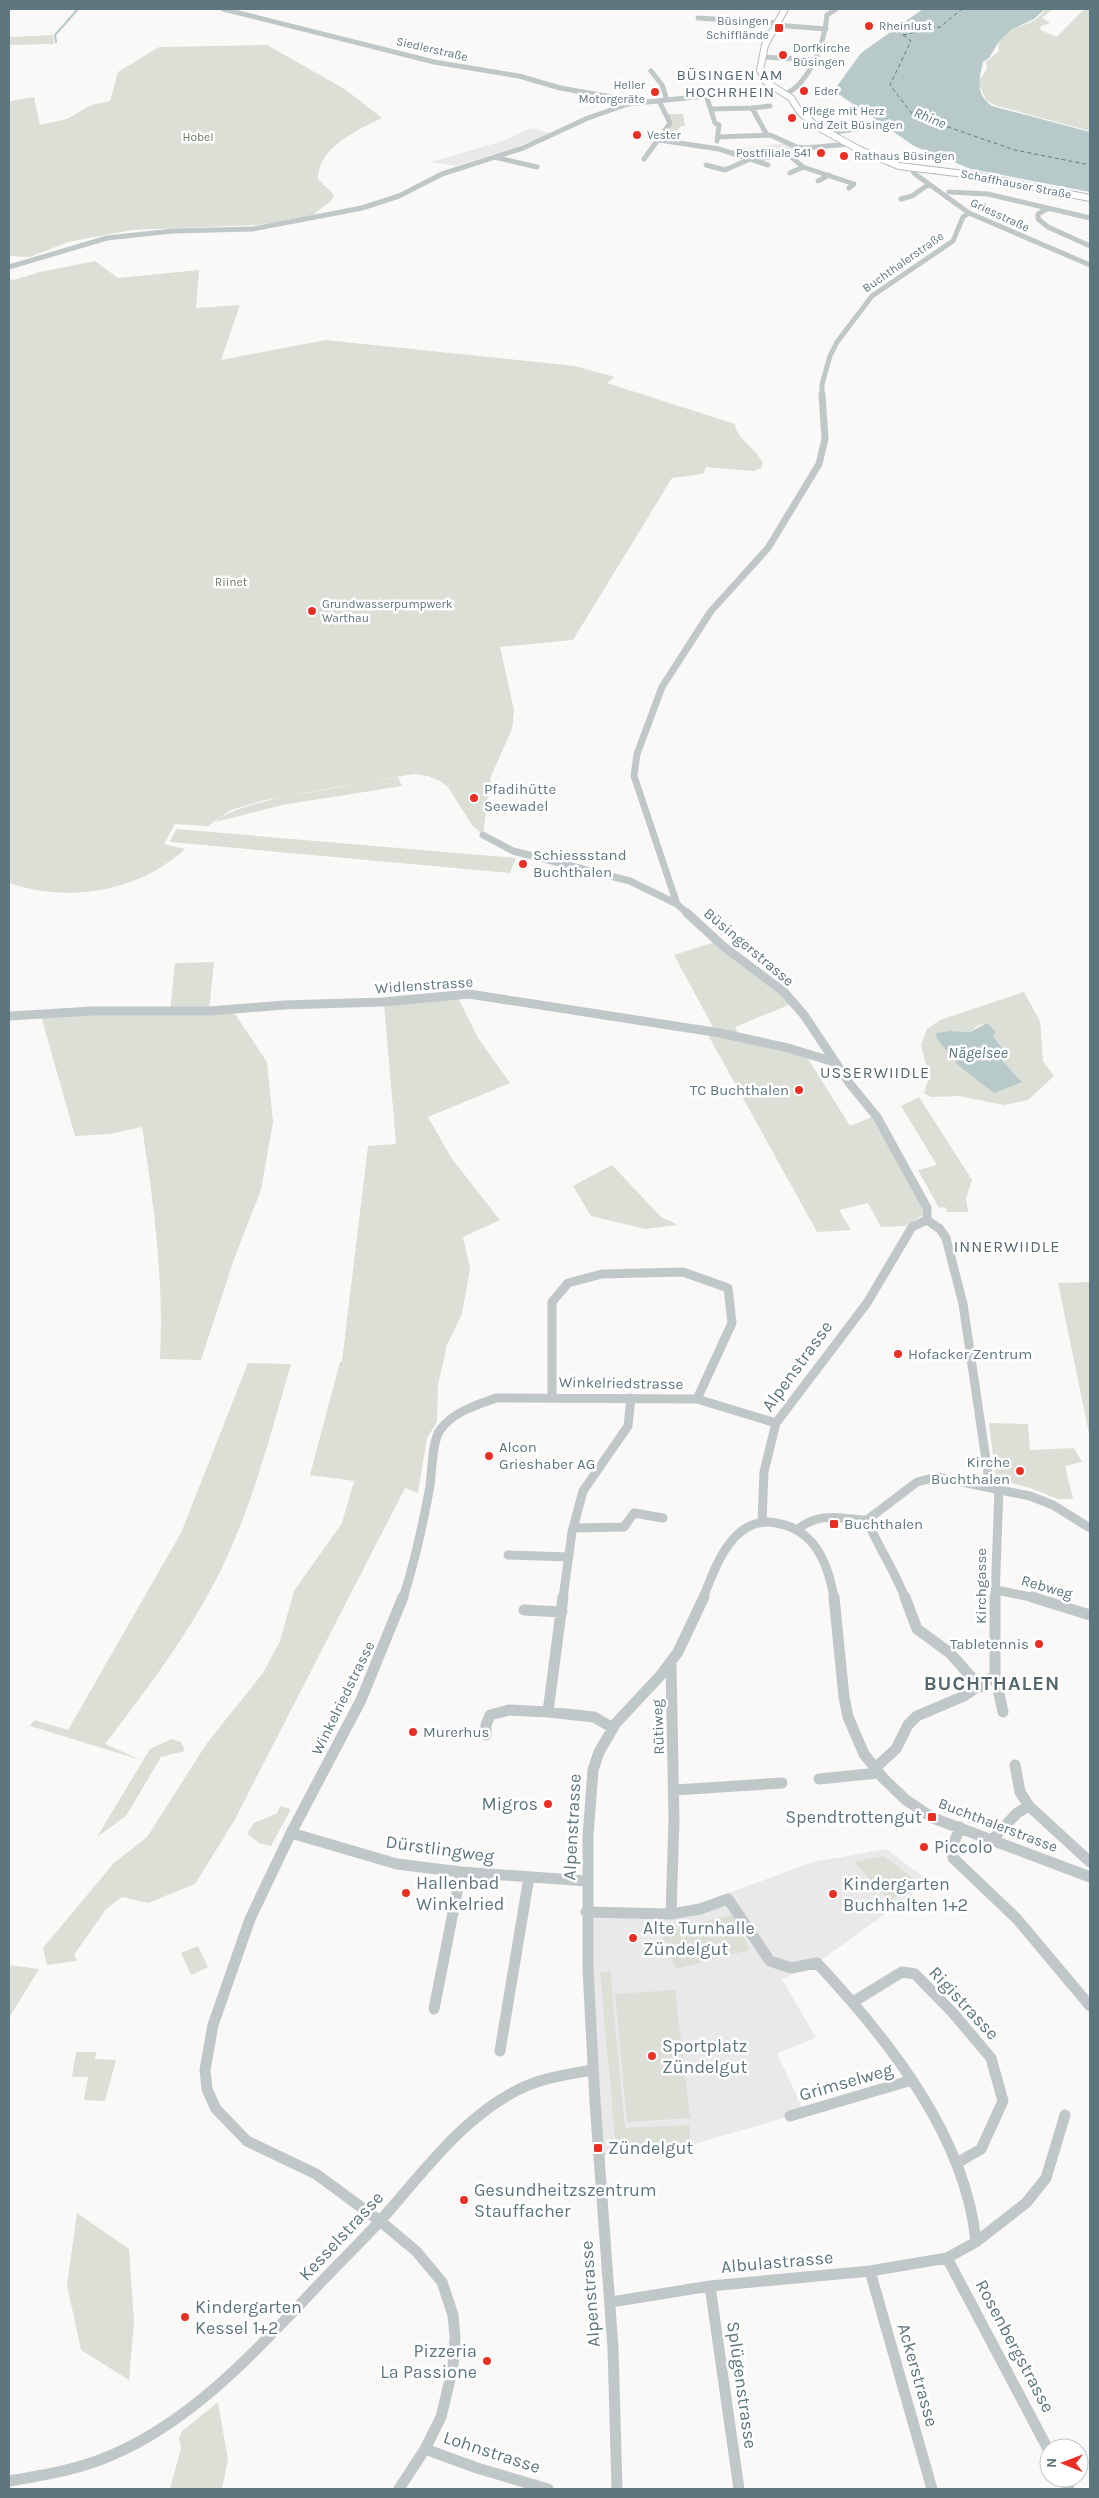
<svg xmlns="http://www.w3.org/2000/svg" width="1099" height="2498" viewBox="0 0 1099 2498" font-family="Karla,sans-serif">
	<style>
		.built { fill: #e8e9e8 }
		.green { fill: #dbdfd6; fill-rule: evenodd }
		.water { fill: #b8c9ca }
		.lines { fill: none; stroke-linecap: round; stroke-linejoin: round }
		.stream { stroke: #b8c9ca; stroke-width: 2 }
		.ferry { stroke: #5e7a7d; stroke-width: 1; stroke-dasharray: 4 3; stroke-linecap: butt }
		.major-casing { stroke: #b3bbbe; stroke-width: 8 }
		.minor-far3 { stroke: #c0c7c9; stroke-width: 5 }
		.minor-far2 { stroke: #c0c7c9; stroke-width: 7 }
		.minor-far1 { stroke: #c0c7c9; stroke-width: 9 }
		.minor { stroke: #c0c7c9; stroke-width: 11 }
		.major { stroke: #fff; stroke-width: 6 }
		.poi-dot { fill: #ec2f25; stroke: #fff; stroke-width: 2 }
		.labels { text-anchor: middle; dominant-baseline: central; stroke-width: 5; stroke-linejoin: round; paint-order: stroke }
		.far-poi-label { font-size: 12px; fill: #5e767e; stroke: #fff; text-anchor: start }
		.far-street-label { font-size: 12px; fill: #5e767e; stroke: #fff }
		.far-park-label { font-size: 12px; fill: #6b7a62; stroke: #fff }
		.far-water-label { font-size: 14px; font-style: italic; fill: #5e7a7d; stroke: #fff }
		.far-quarter-label { font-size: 15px; letter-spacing: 1px; fill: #55686e; stroke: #fff }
		.poi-label { font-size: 15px; fill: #5e767e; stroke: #fff; text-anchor: start }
		.street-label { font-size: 15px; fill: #5e767e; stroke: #fff }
		.water-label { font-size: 16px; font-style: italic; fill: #5e7a7d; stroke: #fff }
		.neighbourhood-label { font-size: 16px; letter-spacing: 1px; fill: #55686e; stroke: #fff }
		.near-street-label { font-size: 18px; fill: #5e767e; stroke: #fff }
		.near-poi-label { font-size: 18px; fill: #5e767e; stroke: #fff; text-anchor: start }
		.district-label { font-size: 20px; font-weight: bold; letter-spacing: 1px; fill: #55686e; stroke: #fff }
	</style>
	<rect width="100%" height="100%" fill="#faf9f7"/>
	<!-- built -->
	<path class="built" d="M531 128 550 133 514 148 455 166 431 162 503 141Z
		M787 143 803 149 753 158 729 150Z
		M886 1849 925 1878 922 1885 909 1897 817 1963 782 1979 816 2038 777 2053 804 2112 691 2145 600 2156 586 1912 671 1914 813 1862Z"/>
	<!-- green -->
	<path class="green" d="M1047 9H1053L1042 18 1050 23 1041 26 1040 30 1057 37 1084 9H1090V131L994 105 986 100 978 82 987 69 986 62 999 51C993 31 1024 27 1035 20 1039 17 1043 12 1047 9Z
		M53 35 54 44 9 45V37Z
		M267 45 346 90 382 118C358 130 318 147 318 179L334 195 332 200 313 215 277 222 257 225 132 230 68 242 30 257 9 256 10 101 34 97 40 125 67 119 91 105 110 101 118 72 159 47Z
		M667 114H683L685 126H681L668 141 659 140 669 127Z
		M95 261 118 278 199 270 196 308 240 305 221 360 325 340 575 366 615 377 607 383 735 424C737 440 756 448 763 463L761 468 754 471 706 467 703 474 672 478 573 640 500 647 514 710 512 729 491 776 483 835 472 825 448 787 440 781 428 776 414 774 261 801 231 810 208 826 175 824 164 844 185 849C139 892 68 903 9 883V279L14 280 40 272Z
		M398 777 402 786 282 805 216 822C235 799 364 784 398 777Z
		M176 829 516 858 510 873 170 842Z
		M715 942 781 993 791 1004 735 1027 739 1035 715 1031 674 955Z
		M214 962 209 1011 170 1012 175 963Z
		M1024 992 1040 1021 1043 1061 1054 1076 1028 1100 1004 1105 959 1096 931 1097 924 1093 929 1077 921 1045 927 1029 940 1020ZM987 1023 996 1032 993 1036 1003 1049 999 1057 1022 1082 951 1031 970 1032 977 1026Z
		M457 996 478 1038 510 1083 428 1117 452 1159 500 1220 463 1237 470 1268 462 1314 447 1345 438 1385 437 1422 427 1438 418 1493 405 1488 234 1821 195 1884 148 1903 122 1897 106 1909 74 1955 77 1961 47 1965 43 1948 114 1863 147 1837 207 1743 263 1673 280 1641 294 1591 342 1523 354 1481 310 1475 340 1362 342 1361 368 1146 396 1144 384 1003Z
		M233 1011 267 1062 273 1122 261 1190 234 1259 201 1360 160 1359C164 1281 154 1204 142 1127L110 1134 75 1136 41 1016Z
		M707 1033 807 1057 850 1126 872 1117 922 1206V1216L905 1226 881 1227 868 1203 839 1210 851 1230 817 1232Z
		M919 1097 972 1180 966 1198 968 1212H947L945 1207 939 1208 918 1170 937 1165 901 1106Z
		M612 1165 661 1217 678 1225 645 1229 591 1216 573 1186Z
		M1090 1282V1438L1058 1283Z
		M248 1363 291 1364C268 1444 247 1527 205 1600 176 1651 141 1697 105 1744L141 1760 30 1726 34 1720 68 1730 181 1533Z
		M989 1423 1028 1424 1030 1450 1074 1448 1082 1462 1065 1466 1073 1499H1058L1030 1488 996 1479Z
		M171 1739 181 1742 185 1751 161 1757 126 1816 97 1837 150 1749Z
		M280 1806 291 1809 271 1846 259 1843 247 1834 254 1823 277 1813Z
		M884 1856 913 1878 904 1891 890 1901 854 1862Z
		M735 1914 749 1950 676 1969 661 1933Z
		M198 1946 208 1967 191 1975 181 1953Z
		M9 1965 39 1969 9 2018Z
		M610 1971 625 2128 689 2125 690 2143 616 2147 600 1972Z
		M675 1990 690 2118 627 2122 615 1994Z
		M76 2052H96L95 2059 116 2060 105 2101 84 2100 88 2077H72Z
		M77 2213 129 2249 134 2322 129 2380 81 2350 67 2285Z
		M218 2402 228 2460 222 2489H170L181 2448 179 2438 182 2431Z"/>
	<!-- water -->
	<path class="water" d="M923 9H1045L1034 19 1011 30 1000 40 989 58 983 62C979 80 975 94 992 106L1090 132V192L971 169 914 146 837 93V86L861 53Z
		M987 1023 996 1032 993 1036 1003 1049 999 1057 1022 1082 994 1093 959 1066 937 1039 936 1033 951 1031 970 1032Z"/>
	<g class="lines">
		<!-- stream -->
		<path class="stream" d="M56 42 55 35 78 9"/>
		<!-- ferry -->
		<path class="ferry" d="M903 35 911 41 890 85 913 115 1015 150 1090 165
			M903 35 940 27 962 9"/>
		<defs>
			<path id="major" d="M785 9 765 45 760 70 766 82 791 98 800 112 816 126 860 150 899 166 973 175 1090 198"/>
		</defs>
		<!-- major casing -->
		<use href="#major" class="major-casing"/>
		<!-- minor-far3 -->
		<path class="minor-far3" d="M223 9 434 62 519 76 560 88 635 101
			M698 18 776 23
			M775 25 826 29
			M761 57 816 60
			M651 71 662 85 667 100
			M785 94C810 84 825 40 827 15L836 9
			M706 95 715 123 719 125 717 141
			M752 108 770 106
			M712 109 752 108 767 135
			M828 133 877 126
			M718 137 770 135 797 147 806 148
			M659 140 719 149 768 165
			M789 155 803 167 854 184 849 188
			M494 157 537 167
			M644 159 670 123 659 101
			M756 159 798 153 806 148 849 144
			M706 165 725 170 750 159
			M911 168 915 174 969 213 1090 265
			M790 173 803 167
			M818 181 829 175
			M949 192 988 194 1090 218
			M901 199 912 196 929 184
			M1047 209 1038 214V219L1048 227 1090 246
			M9 267 107 238 173 231 253 229 362 208 399 196 442 174 523 148 588 118 628 104 774 89
			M822 395V384L830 356 837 342 872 296 953 241 963 217 969 213"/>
		<!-- minor-far2 -->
		<path class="minor-far2" d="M483 835 513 851 630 881 677 904
			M688 914 677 904 634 776 637 754 662 687 711 611 768 548 819 464 825 439 822 394"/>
		<!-- minor-far1 -->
		<path class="minor-far1" d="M687 913 723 946 784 992 804 1015 850 1084 877 1117 927 1208V1220
			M9 1016 93 1011H209L284 1005 383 1002 469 994 720 1033 788 1048 834 1062
			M927 1220 940 1229 946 1238 963 1304 990 1487
			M552 1397V1302L568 1283 602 1274 683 1272 728 1288 732 1323 697 1399
			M867 1520C878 1547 895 1571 905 1598
			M762 1522 764 1472 776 1423 867 1303 912 1227 927 1220
			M573 1528 624 1527 634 1513 663 1518
			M798 1529C820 1511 841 1519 867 1520L917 1482 937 1477 1030 1496 1053 1505 1090 1528
			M508 1555 569 1557
			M996 1590 1036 1598
			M403 1598C415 1562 423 1524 430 1486 432 1472 432 1441 440 1430 453 1412 476 1405 496 1398L697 1399 776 1423
			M563 1598 572 1532 583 1491 628 1426 631 1398
			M703 1598C712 1576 720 1551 738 1534 749 1524 761 1520 776 1523 814 1529 828 1562 834 1598
			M995 1598 999 1489"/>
		<!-- minor -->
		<path class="minor" d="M834 1597 844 1697 848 1717 864 1754 883 1778 906 1800 933 1818 1090 1877
			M905 1597 917 1629 950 1653 980 1687
			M995 1597V1675L1003 1712
			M1032 1597 1090 1615
			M524 1610 562 1612
			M671 1663 674 1820 671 1914
			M548 1712 563 1597
			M486 1735V1725L490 1715 509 1710 548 1712 594 1717 611 1727
			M1015 1765 1020 1792 1029 1806 1090 1862
			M874 1769 896 1749 908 1725 917 1716 964 1696 995 1675
			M819 1779 878 1773
			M675 1790 782 1783
			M960 1827 952 1848 953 1858 1017 1919 1090 2006
			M291 1833 397 1864 461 1872 587 1881
			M992 1840 1017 1813 1029 1806
			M586 1912 671 1914 700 1909 728 1899 770 1961 791 1968 817 1963C887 2038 966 2136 976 2242L947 2258 870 2271 710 2286 611 2302
			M853 2002 902 1972 915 1974 953 2013 991 2058 1003 2101 981 2149 957 2163
			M434 2009 461 1872
			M500 2051 529 1877
			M790 2116 912 2080
			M976 2242 1026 2203 1046 2178 1065 2115
			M947 2258 1049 2451
			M870 2271 932 2489
			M710 2286 739 2489
			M425 2449 477 2468 548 2489
			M1063 2478 1069 2489
			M9 2481C39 2476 69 2471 97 2461 182 2430 246 2361 307 2297 331 2271 356 2247 380 2221 424 2172 465 2113 526 2086 547 2077 570 2074 592 2070
			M399 2489 425 2449 441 2417 453 2367 455 2337 453 2315 442 2282 416 2251 380 2221 316 2174 247 2141 216 2109 207 2089 205 2070 213 2025 250 1919 291 1833 361 1700 403 1597
			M617 2489 613 2348 595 2102 588 1969V1836L593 1770 599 1752 616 1723 660 1676 678 1652 704 1597"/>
		<!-- major -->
		<use href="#major" class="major"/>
	</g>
	<!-- markers -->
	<g class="poi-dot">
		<circle cx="869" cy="26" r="5"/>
		<rect x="774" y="23" width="10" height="10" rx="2.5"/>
		<circle cx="783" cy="55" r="5"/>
		<circle cx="804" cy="91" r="5"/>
		<circle cx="655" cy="92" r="5"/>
		<circle cx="792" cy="118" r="5"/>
		<circle cx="637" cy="135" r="5"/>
		<circle cx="821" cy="153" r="5"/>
		<circle cx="844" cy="156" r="5"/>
		<circle cx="312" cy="611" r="5"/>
		<circle cx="474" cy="798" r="5"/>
		<circle cx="523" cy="864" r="5"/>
		<circle cx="799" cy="1090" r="5"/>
		<circle cx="898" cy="1354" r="5"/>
		<circle cx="489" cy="1456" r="5"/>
		<circle cx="1020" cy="1471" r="5"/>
		<rect x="829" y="1519" width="10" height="10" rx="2.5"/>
		<circle cx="1039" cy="1644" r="5"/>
		<circle cx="413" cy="1732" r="5"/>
		<circle cx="548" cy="1804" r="5"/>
		<rect x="927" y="1812" width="10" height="10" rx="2.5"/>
		<circle cx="924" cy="1847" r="5"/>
		<circle cx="406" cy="1893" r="5"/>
		<circle cx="833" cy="1894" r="5"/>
		<circle cx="633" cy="1938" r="5"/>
		<circle cx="652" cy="2056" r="5"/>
		<rect x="593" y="2143" width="10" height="10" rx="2.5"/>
		<circle cx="464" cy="2200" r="5"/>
		<circle cx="185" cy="2317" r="5"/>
		<circle cx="487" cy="2361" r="5"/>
	</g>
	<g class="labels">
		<!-- far-poi labels -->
		<g class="far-poi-label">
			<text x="769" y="21" text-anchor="end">Büsingen<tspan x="769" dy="14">Schifflände</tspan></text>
			<text x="879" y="26">Rheinlust</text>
			<text x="793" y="48">Dorfkirche<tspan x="793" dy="14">Büsingen</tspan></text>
			<text x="645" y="85" text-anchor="end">Heller<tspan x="645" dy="14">Motorgeräte</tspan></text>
			<text x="814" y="91">Eder</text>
			<text x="802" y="111">Pflege mit Herz<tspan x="802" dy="14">und Zeit Büsingen</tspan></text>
			<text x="647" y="135">Vester</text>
			<text x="811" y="153" text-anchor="end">Postfiliale 541</text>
			<text x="854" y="156">Rathaus Büsingen</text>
			<text x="322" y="604">Grundwasserpumpwerk<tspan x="322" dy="14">Warthau</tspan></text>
		</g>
		<!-- far-street labels -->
		<g class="far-street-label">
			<text transform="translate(432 49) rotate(13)">Siedlerstraße</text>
			<text transform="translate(1016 184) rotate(11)">Schaffhauser Straße</text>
			<text transform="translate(1000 215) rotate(25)">Griesstraße</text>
			<text transform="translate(903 262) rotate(-35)">Buchthalerstraße</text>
		</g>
		<!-- far-park labels -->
		<g class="far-park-label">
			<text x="198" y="137">Hobel</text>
			<text x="231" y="582">Riinet</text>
		</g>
		<!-- far-water labels -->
		<g class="far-water-label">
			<text transform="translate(930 118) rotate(23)">Rhine</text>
		</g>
		<!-- far-quarter labels -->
		<g class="far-quarter-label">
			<text x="730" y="75">BÜSINGEN AM<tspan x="730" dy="17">HOCHRHEIN</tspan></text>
		</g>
		<!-- poi labels -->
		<g class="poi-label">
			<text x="484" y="789">Pfadihütte<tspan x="484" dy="17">Seewadel</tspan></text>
			<text x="533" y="855">Schiessstand<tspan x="533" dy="17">Buchthalen</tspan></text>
			<text x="789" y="1090" text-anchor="end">TC Buchthalen</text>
			<text x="908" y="1354">Hofacker Zentrum</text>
			<text x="499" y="1447">Alcon<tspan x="499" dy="17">Grieshaber AG</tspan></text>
			<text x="1010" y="1462" text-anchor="end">Kirche<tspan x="1010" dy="17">Buchthalen</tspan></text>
			<text x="844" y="1524">Buchthalen</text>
			<text x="1029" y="1644" text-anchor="end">Tabletennis</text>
			<text x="423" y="1732">Murerhus</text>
		</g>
		<!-- street labels -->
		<g class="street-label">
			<text transform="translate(749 947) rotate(40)">Büsingerstrasse</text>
			<text transform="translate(424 985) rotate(-4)">Widlenstrasse</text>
			<text transform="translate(621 1383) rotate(1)">Winkelriedstrasse</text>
			<text transform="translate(981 1586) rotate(-90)">Kirchgasse</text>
			<text transform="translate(1047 1587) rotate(16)">Rebweg</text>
			<text transform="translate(343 1698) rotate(-64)">Winkelriedstrasse</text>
			<text transform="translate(658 1727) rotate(-92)">Rütiweg</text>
			<text transform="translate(998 1825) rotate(21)">Buchthalerstrasse</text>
		</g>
		<!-- water labels -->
		<g class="water-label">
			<text x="978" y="1052">Nägelsee</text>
		</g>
		<!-- neighbourhood labels -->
		<g class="neighbourhood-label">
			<text x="875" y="1072">USSERWIIDLE</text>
			<text x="1007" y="1246">INNERWIIDLE</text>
		</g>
		<!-- near-street labels -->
		<g class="near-street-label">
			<text transform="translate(797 1366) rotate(-54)">Alpenstrasse</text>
			<text transform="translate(572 1827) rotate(-87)">Alpenstrasse</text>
			<text transform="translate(440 1849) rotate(8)">Dürstlingweg</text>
			<text transform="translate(964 2003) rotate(47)">Rigistrasse</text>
			<text transform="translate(846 2082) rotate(-16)">Grimselweg</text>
			<text transform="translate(341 2236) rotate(-47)">Kesselstrasse</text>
			<text transform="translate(777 2262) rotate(-5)">Albulastrasse</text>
			<text transform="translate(590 2294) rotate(-94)">Alpenstrasse</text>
			<text transform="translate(1015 2346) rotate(62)">Rosenbergstrasse</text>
			<text transform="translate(918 2375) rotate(74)">Ackerstrasse</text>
			<text transform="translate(742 2385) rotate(82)">Splügenstrasse</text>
			<text transform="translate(492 2452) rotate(18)">Lohnstrasse</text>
		</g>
		<!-- near-poi labels -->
		<g class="near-poi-label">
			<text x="538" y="1804" text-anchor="end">Migros</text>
			<text x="922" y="1817" text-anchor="end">Spendtrottengut</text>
			<text x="934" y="1847">Piccolo</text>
			<text x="416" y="1883">Hallenbad<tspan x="416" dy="21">Winkelried</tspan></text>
			<text x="843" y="1884">Kindergarten<tspan x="843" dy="21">Buchhalten 1+2</tspan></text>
			<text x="643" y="1928">Alte Turnhalle<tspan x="643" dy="21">Zündelgut</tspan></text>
			<text x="662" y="2046">Sportplatz<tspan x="662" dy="21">Zündelgut</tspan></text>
			<text x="608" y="2148">Zündelgut</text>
			<text x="474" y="2190">Gesundheitzszentrum<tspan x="474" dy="21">Stauffacher</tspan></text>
			<text x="195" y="2307">Kindergarten<tspan x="195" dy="21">Kessel 1+2</tspan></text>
			<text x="477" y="2351" text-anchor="end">Pizzeria<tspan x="477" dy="21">La Passione</tspan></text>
		</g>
		<!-- district labels -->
		<g class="district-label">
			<text x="992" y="1683">BUCHTHALEN</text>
		</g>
	</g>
	<!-- border -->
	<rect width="1099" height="2498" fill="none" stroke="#5e767e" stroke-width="20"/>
	<!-- north arrow -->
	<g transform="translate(1064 2463) rotate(271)"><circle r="24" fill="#ffffff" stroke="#bfc8cb"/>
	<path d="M0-4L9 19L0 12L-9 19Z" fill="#ec2f25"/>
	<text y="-8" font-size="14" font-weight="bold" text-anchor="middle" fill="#5e767e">N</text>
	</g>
</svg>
